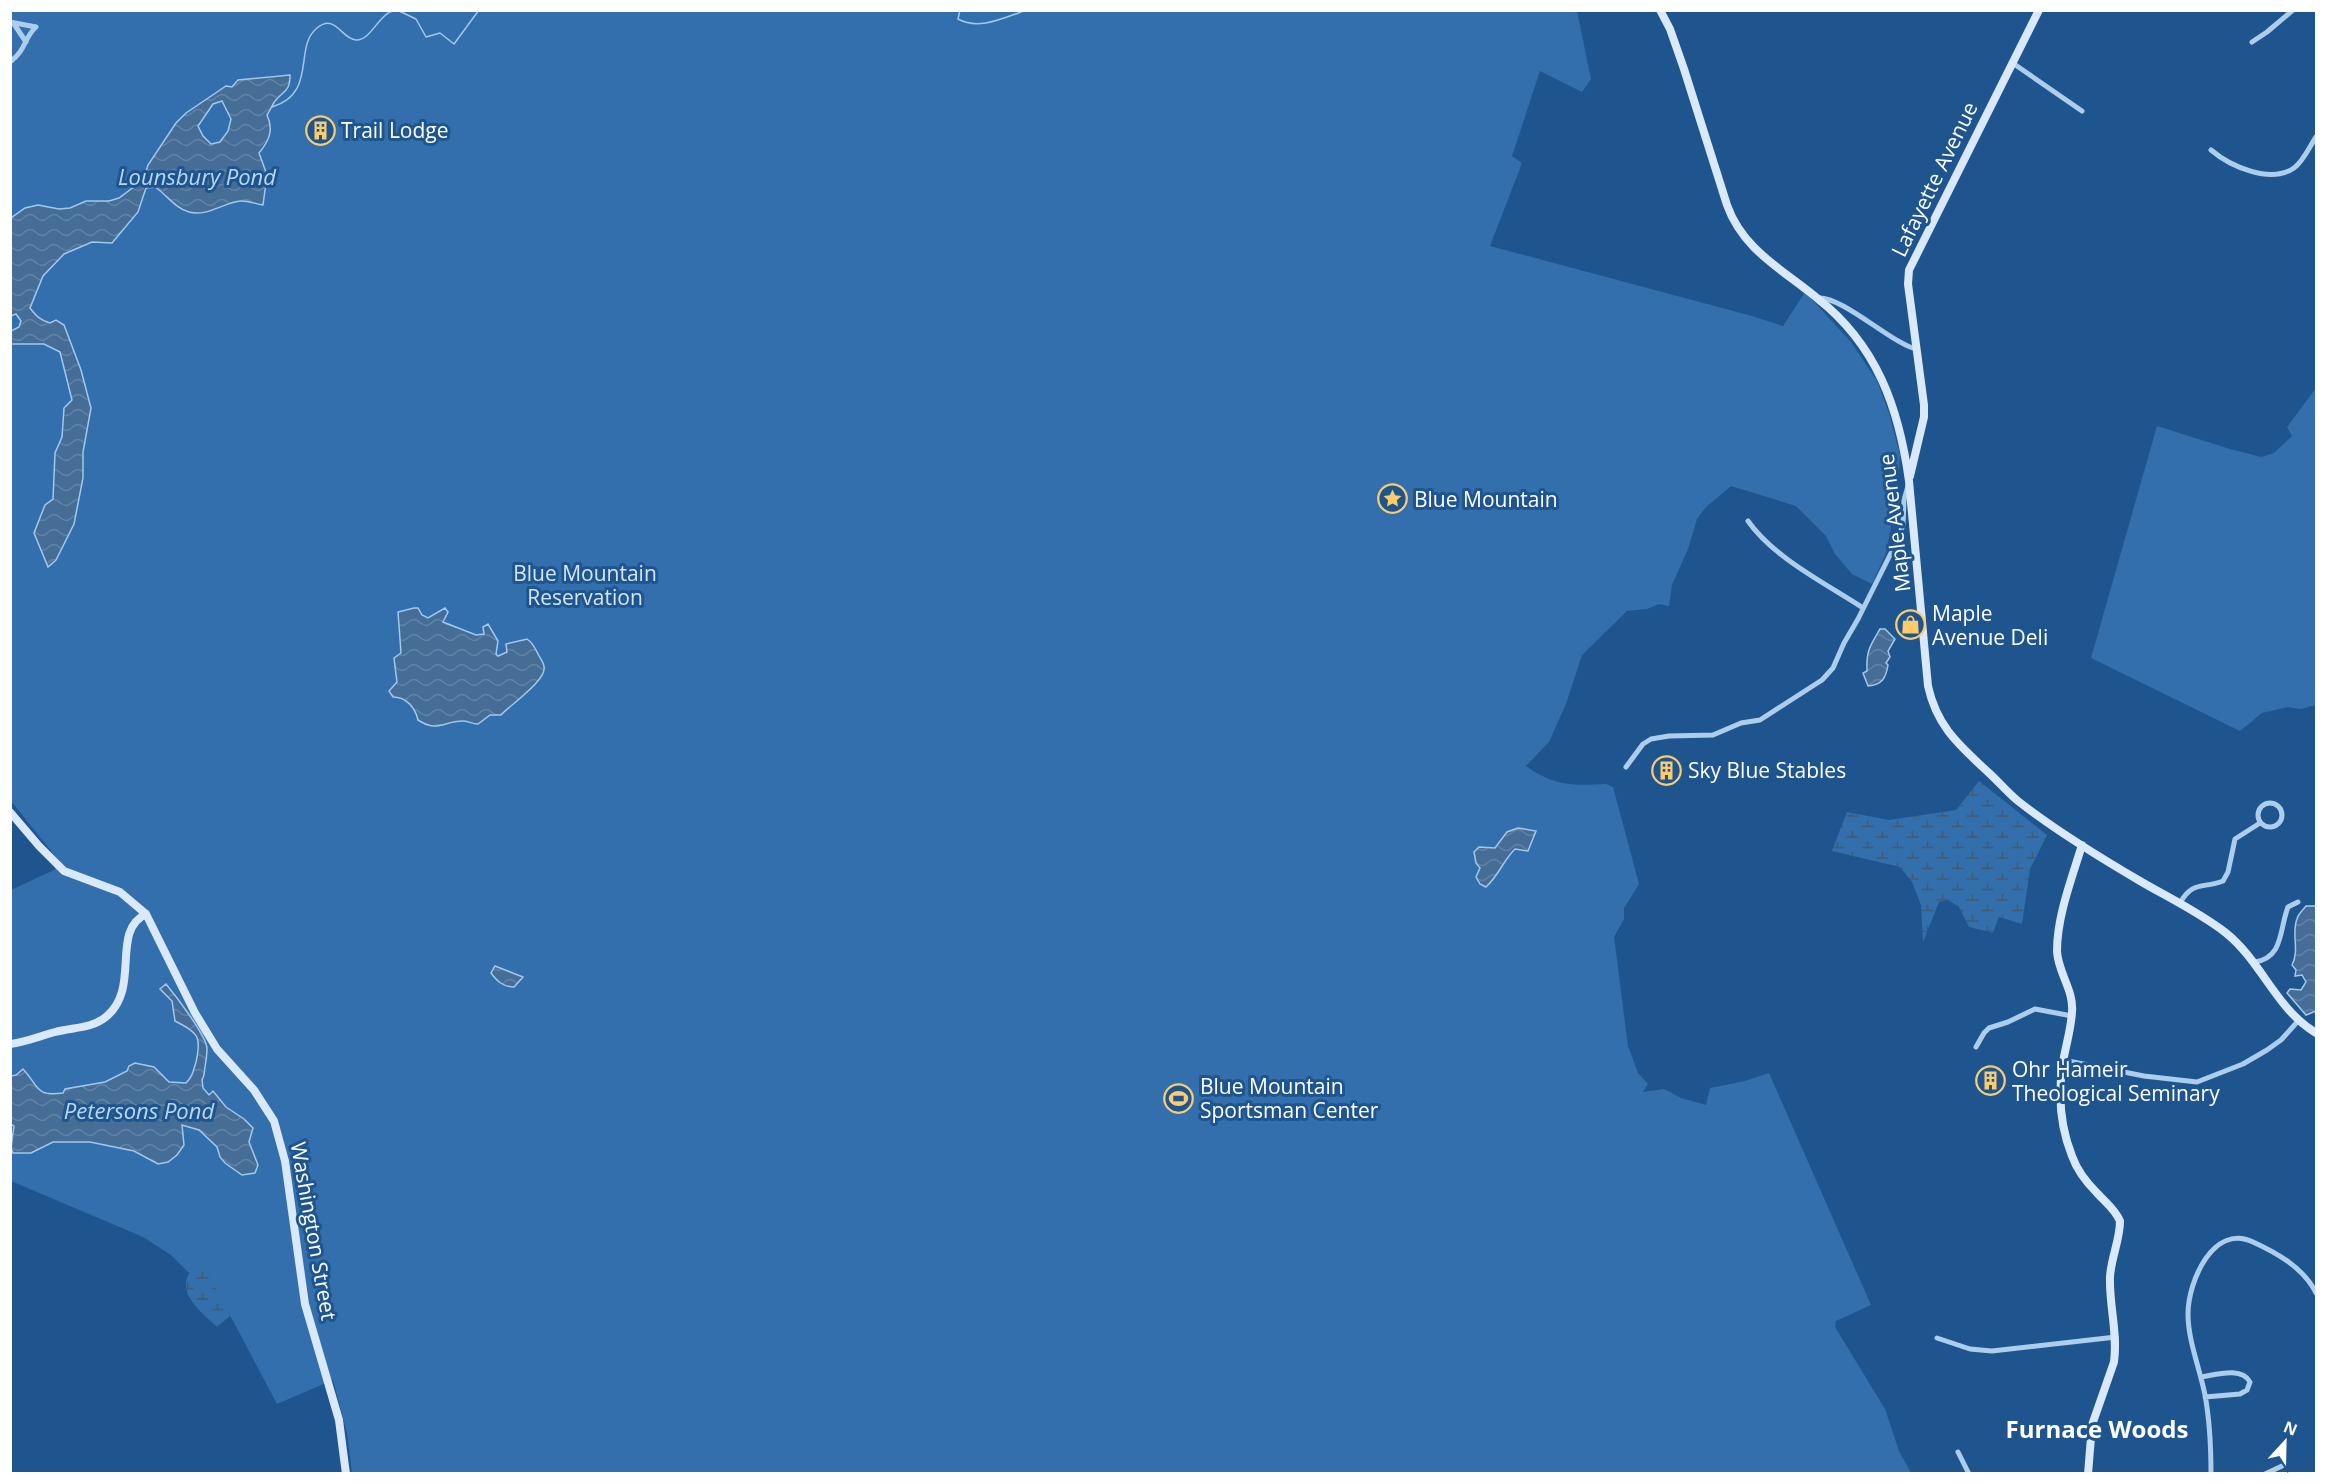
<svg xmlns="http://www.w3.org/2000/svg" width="2327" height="1484" viewBox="0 0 2327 1484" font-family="'Open Sans',sans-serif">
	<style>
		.wetland { fill: url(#wetland-marsh) }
		.park { fill: #326fac }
		.water { fill: url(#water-waves); stroke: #a1c8ee; stroke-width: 1.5; fill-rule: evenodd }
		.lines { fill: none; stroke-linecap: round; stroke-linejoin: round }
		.stream { stroke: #a1c8ee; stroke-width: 1.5 }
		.street { stroke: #adcded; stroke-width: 5 }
		.secondary { stroke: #d9e9f9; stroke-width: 8 }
		.labels { text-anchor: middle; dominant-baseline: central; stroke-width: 6; stroke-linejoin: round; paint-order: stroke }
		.poi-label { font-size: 21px; fill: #fff; stroke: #1f558e; text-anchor: start }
		.street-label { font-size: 21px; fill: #fff; stroke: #1f558e }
		.park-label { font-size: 21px; fill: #d3e6f9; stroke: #1f558e }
		.water-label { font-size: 22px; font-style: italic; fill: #b9d7f4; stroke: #1f558e }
		.quarter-label { font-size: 24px; font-weight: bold; fill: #fff; stroke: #1f558e }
	</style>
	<defs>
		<pattern id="wetland-marsh" width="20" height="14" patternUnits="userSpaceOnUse" patternTransform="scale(1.5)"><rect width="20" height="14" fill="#326fac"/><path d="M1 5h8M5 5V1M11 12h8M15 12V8" fill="none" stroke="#425a72"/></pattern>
		<pattern id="water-waves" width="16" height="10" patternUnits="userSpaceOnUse" patternTransform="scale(1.5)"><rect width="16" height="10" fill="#466d96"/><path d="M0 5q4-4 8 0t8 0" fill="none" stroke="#6283a6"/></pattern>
	</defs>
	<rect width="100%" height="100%" fill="#1f558e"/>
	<!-- wetland -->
	<path class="wetland" d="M1979 781 2047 835 2030 869 2022 924 1999 917 1993 933 1969 927 1959 907 1948 900 1939 902 1923 942 1921 905 1912 882 1900 867 1832 851 1847 812 1889 820 1956 810Z
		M209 1254 230 1316 217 1327C203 1314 174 1292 191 1271 196 1265 203 1260 209 1254Z"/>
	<!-- park -->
	<path class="park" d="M11 11H1577L1591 79 1582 92 1540 71 1512 156 1522 163 1490 246 1752 316 1783 326 1805 292 1851 342 1877 381 1889 413 1900 455 1898 490 1886 553 1872 584 1852 574 1835 554 1826 536 1796 506 1731 486 1705 508 1697 519 1688 549 1672 585 1669 606 1659 604 1647 609 1627 611 1582 655 1566 704 1549 742 1526 766C1554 786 1573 786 1606 784L1613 787 1639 884 1624 908V919L1614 937 1628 1046 1638 1073 1648 1084 1643 1092 1664 1089 1681 1098 1706 1105 1710 1088 1745 1081 1769 1073 1871 1305 1836 1321 1835 1327 1885 1409 1899 1451 1911 1473H352L347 1433 333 1380 277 1404 206 1270 189 1273 171 1255 143 1237 11 1181V890L54 870 60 862 11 801Z
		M2316 388V705L2301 709 2288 707 2262 713 2240 731 2091 658 2157 426 2230 449 2261 457 2274 453 2292 436 2287 427Z"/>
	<!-- water -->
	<path class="water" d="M290 75C290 92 284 90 275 101 272 105 270 111 267 115 274 130 269 141 259 153L267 175 263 205C256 204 246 200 240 201 223 203 207 217 189 212 175 208 167 195 155 187L146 188 138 212 112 243 92 242 64 254 43 276 30 308C36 316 40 320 50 323L56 320 64 325 81 370 91 408 83 452V478L74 524 56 560 48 567 34 533 45 505 53 499 55 453 62 437 64 408 72 400 60 352 44 344H11V331L19 327 21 321 16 314 11 316V218L25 208 38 205 59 209 70 208 86 201H109L119 198 143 180 148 165 176 123 186 113 226 86 232 87 238 80ZM222 101 231 119 228 131 220 142 211 144 203 136 198 126 213 104Z
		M414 608H418L422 615 428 618 445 608 448 612 443 622 476 635 484 634 483 627 488 624 498 641 496 654 498 656 507 652 506 644 527 639C533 643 535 648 538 654 540 658 544 663 544 667 547 680 509 706 501 715H490L478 724C472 724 468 721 463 721 443 721 438 733 418 720 415 707 406 697 393 697L389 691 397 682 394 658 401 653 398 612Z
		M1880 629H1885L1895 639 1888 651 1890 657 1886 663 1888 665C1886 678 1882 685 1868 686L1863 673 1867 671C1866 651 1870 646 1880 629Z
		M1518 828 1536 831 1528 851 1515 849C1503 861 1499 875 1486 887L1480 884 1476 877 1480 868 1476 863 1474 852 1479 847 1495 848 1507 832Z
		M2306 906H2316V1011L2306 1015 2287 993 2290 989 2301 990 2306 982 2302 975 2295 976 2296 970 2292 965C2300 950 2291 934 2297 919 2298 914 2303 910 2306 906Z
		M495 966 523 977 514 987C503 987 497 981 491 973Z
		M166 984C175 995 207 1036 207 1049 207 1055 206 1061 205 1067 204 1073 205 1075 202 1080L203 1088 209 1095 213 1091 226 1107 244 1119 253 1128 249 1142 258 1165 255 1173 242 1175 225 1163 220 1157 217 1147 199 1130 182 1125 184 1145 177 1155 168 1162 158 1164 134 1151 90 1142H53L31 1153H13L11 1148 14 1126 11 1124V1076L16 1075 23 1069C39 1086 35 1097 63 1093L65 1089 105 1082 127 1071 129 1066 135 1063 154 1067 169 1082 186 1083C193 1076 193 1071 196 1062 202 1036 198 1033 175 1021L172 1001 160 989Z"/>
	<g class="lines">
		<!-- stream -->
		<path class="stream" d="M397 10 416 19 426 37 440 33 454 44 479 10
			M960 10 958 19C980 31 1005 17 1027 10
			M272 107C318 93 293 47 317 28 336 13 341 39 356 40 371 41 378 14 395 10"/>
		<!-- street -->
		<path class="street" d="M10 22 36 27
			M14 24 26 42
			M2252 42 2267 32 2293 10
			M10 62C27 49 23 39 36 27
			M2014 64 2082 111
			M2211 150C2231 167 2271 184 2294 168 2303 162 2310 146 2316 137
			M1818 298C1842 296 1891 343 1916 349
			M1748 521C1774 558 1825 583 1863 608
			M1626 767 1643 744 1651 739 1669 736 1713 735 1741 723 1760 720 1822 680 1833 668 1844 643 1858 619 1896 543 1903 525 1904 500 1908 486
			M2258 815a12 12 0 1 1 24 0a12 12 0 1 1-24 0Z
			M2180 903C2193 880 2203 889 2223 881L2228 872 2235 839 2260 823
			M2255 962C2284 957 2279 930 2288 907L2298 902
			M1976 1047 1984 1033 1989 1028 2008 1022 2035 1009 2072 1016
			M2063 1060 2144 1076 2197 1082 2243 1064 2267 1050 2281 1040 2298 1021
			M1937 1338 1970 1349 1992 1351 2116 1337
			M2201 1377C2215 1375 2242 1366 2250 1382L2247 1390 2240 1394 2205 1397
			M1958 1452 1969 1474
			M2211 1474C2211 1447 2210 1422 2205 1395 2200 1369 2188 1341 2188 1314 2188 1282 2213 1223 2253 1242 2277 1253 2304 1268 2316 1293
			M2265 1474 2282 1466"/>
		<!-- secondary -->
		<path class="secondary" d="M1660 10 1670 29 1684 69 1727 205C1743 250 1782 269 1817 298 1877 345 1899 408 1909 481L1928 686C1937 727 1959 745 1989 773 1999 782 2008 793 2018 801 2056 831 2099 857 2140 881 2169 898 2199 912 2226 933 2262 962 2276 1009 2316 1033
			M1910 476 1924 417V405L1908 284 1909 270 2039 10
			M10 812 39 846 64 871 120 892 146 914 195 1013 217 1049 254 1090 274 1121 285 1161 305 1304 339 1420 346 1474
			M2082 845C2072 878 2057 916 2057 951 2058 973 2074 990 2072 1012 2071 1029 2066 1045 2063 1062 2058 1093 2060 1126 2072 1156 2077 1170 2087 1183 2097 1193 2106 1203 2115 1209 2120 1221 2120 1240 2111 1258 2110 1277 2109 1306 2118 1332 2114 1362L2092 1425 2088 1474
			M10 1044C26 1042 40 1036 55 1032 73 1027 92 1029 107 1016 141 987 110 931 146 914"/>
	</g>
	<!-- icons -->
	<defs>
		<symbol id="building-ring" viewBox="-11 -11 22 22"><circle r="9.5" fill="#1f558e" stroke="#fbcb6d" stroke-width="1.5"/><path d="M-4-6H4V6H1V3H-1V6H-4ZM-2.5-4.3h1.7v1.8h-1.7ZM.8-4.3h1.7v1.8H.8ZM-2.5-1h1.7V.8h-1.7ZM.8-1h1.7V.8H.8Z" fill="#fbcb6d"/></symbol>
		<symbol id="sight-ring" viewBox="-11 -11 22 22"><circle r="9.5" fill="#1f558e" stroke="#fbcb6d" stroke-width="1.5"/><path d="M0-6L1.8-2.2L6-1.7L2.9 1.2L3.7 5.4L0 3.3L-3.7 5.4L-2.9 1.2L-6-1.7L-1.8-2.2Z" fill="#fbcb6d"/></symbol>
		<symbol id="shop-ring" viewBox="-11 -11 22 22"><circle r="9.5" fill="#1f558e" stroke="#fbcb6d" stroke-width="1.5"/><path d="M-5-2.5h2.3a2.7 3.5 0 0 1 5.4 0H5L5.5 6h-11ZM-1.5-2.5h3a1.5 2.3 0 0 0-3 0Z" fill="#fbcb6d"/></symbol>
		<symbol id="stadium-ring" viewBox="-11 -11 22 22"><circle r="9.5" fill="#1f558e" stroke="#fbcb6d" stroke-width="1.5"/><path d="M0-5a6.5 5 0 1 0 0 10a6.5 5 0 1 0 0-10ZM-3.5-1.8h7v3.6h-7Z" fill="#fbcb6d"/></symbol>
	</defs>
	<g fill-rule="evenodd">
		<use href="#building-ring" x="304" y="114" width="33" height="33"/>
		<use href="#sight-ring" x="1376" y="482" width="33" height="33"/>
		<use href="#shop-ring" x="1894" y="608" width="33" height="33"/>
		<use href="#building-ring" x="1650" y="754" width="33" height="33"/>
		<use href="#building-ring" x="1974" y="1064" width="33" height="33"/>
		<use href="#stadium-ring" x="1162" y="1082" width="33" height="33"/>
	</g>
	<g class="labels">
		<!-- poi labels -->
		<g class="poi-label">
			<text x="341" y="130">Trail Lodge</text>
			<text x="1414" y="499">Blue Mountain</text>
			<text x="1932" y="613">Maple<tspan x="1932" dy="24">Avenue Deli</tspan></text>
			<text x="1688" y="770">Sky Blue Stables</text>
			<text x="2012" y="1069">Ohr Hameir<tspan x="2012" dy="24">Theological Seminary</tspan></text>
			<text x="1200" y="1086">Blue Mountain<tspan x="1200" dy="24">Sportsman Center</tspan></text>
		</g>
		<!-- street labels -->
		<g class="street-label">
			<text transform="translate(1934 179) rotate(-64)">Lafayette Avenue</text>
			<text transform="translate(1894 523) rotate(-97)">Maple Avenue</text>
			<text transform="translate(314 1231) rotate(80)">Washington Street</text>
		</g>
		<!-- park labels -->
		<g class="park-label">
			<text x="585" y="573">Blue Mountain<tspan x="585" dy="24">Reservation</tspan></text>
		</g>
		<!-- water labels -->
		<g class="water-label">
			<text x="197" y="176">Lounsbury Pond</text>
			<text x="139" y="1110">Petersons Pond</text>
		</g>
		<!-- quarter labels -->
		<g class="quarter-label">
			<text x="2097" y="1428">Furnace Woods</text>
		</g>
	</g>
	<!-- border -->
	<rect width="2327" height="1484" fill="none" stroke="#ffffff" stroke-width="24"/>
	<!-- north arrow -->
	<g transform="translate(2285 1442) rotate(22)" stroke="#1f558e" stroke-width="4.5" paint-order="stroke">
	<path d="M0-4.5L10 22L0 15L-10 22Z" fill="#ffffff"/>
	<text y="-9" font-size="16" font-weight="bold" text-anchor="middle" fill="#ffffff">N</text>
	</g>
</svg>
